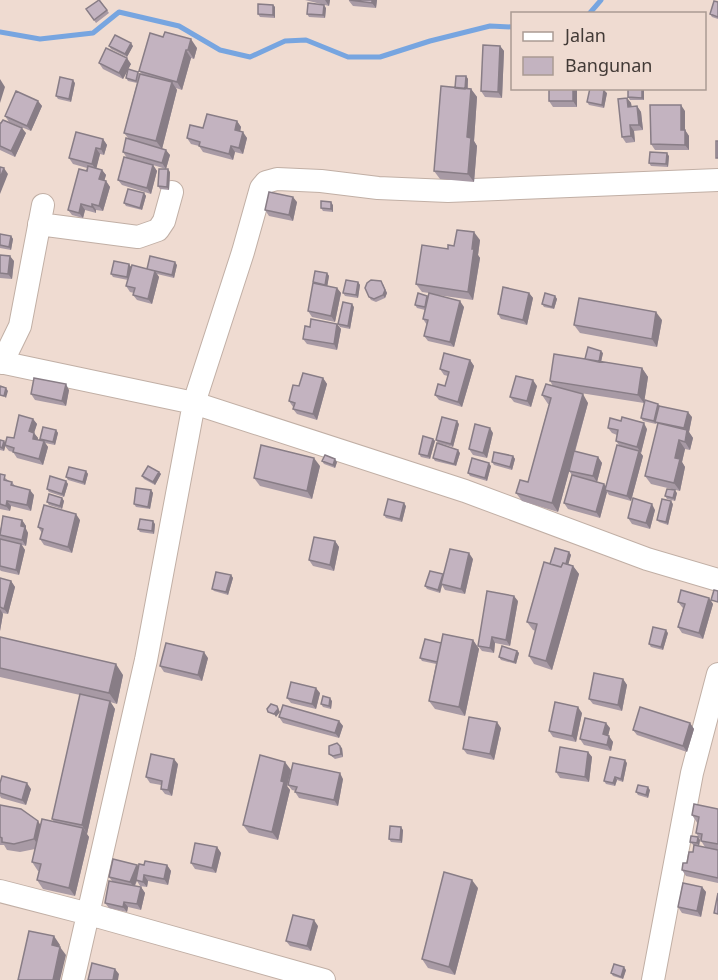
<svg xmlns="http://www.w3.org/2000/svg" width="718" height="980" viewBox="0 0 718 980" font-family="'Noto Sans',sans-serif">
	<style>
		.lines { fill: none; stroke-linecap: round; stroke-linejoin: round }
		.stream { stroke: #77a5e0; stroke-width: 5 }
		.minor-casing { stroke: #c1afa5; stroke-width: 24 }
		.minor { stroke: #fff; stroke-width: 22 }
		.wall { fill: #a89aa5 }
		.shaded-wall { fill: #887d86 }
		.building { fill: #c3b3c0; stroke: #887d86; stroke-width: 1.5 }
	</style>
	<rect width="100%" height="100%" fill="#efdbd1"/>
	<g class="lines">
		<!-- stream -->
		<path class="stream" d="M589 14 601 0
			M0 32 40 39 93 33 119 12 179 26 220 50 250 57 285 41 306 40 348 57H380L430 41 490 26 512 27"/>
		<defs>
			<path id="minor" d="M39 224 138 237 158 230 164 221 172 192
				M0 362 194 403 465 491 647 559 718 580
				M2 363 20 326 43 205
				M0 891 89 914 324 980
				M73 980 146 660 194 403 243 252 261 188 266 182 277 179 321 181 378 188 448 191 718 180
				M653 980 692 773 718 674"/>
		</defs>
		<!-- minor casing -->
		<use href="#minor" class="minor-casing"/>
		<!-- minor -->
		<use href="#minor" class="minor"/>
	</g>
	<!-- wall -->
	<path class="wall" d="M100 0 109 13 96 23 86 9Z
		M305 0H330L329 6Z
		M377 0 376 8 353 6 349 1Z
		M718 2V19L712 17 710 14Z
		M273 5 275 7V18L260 17 258 14Z
		M326 8 325 18 309 17 307 14Z
		M150 33 197 48 194 59 191 58 182 90 176 88 177 90 162 149 170 155 166 169 153 165 157 171 151 194 122 185 118 180 127 158 123 152 129 139 124 133 137 83 128 81 126 78 128 70 123 79 103 69 99 63 131 64 128 69 142 74 139 71Z
		M109 46H133L127 57 111 49Z
		M500 46 504 51 502 98 485 97 481 91Z
		M466 76 468 79V89H471L477 97 474 141 477 146 474 182 440 179 434 171 455 88Z
		M75 83 71 102 58 99 56 96Z
		M577 88V107H553L549 101Z
		M628 88H644V100H630L628 97Z
		M607 93 604 108 589 105 587 102Z
		M627 98 631 103 632 107 637 106 641 112 643 130 634 131 635 142 626 143 622 137Z
		M38 101 42 106 31 131 9 122 5 116Z
		M685 111V130L689 136V150H655L651 144Z
		M237 121 241 127 240 132 247 138 243 154 235 152 233 160 203 152 199 146 191 144 187 138 203 128Z
		M0 123 26 133 15 157 0 150Z
		M103 139 107 145 104 155 100 154 96 168 102 170 106 175 104 181H106L110 187 103 211 96 210V213L85 210 83 218 72 215 68 210 87 168 73 164 69 158Z
		M669 156 668 167 651 166 649 163Z
		M170 172 169 190 160 189 158 186Z
		M144 193 146 196 142 210 126 206 124 203Z
		M297 202 293 221 269 216 265 210Z
		M333 205V212L323 211 321 208Z
		M0 234 11 236 13 239 11 250 0 248Z
		M480 240 478 255 480 258 473 300 430 294 464 307 454 347 428 341 424 336 427 325 423 319 425 310 417 308 415 305 427 296 428 297 429 293 422 292 416 284 448 249 454 246Z
		M0 255 14 261 12 279 0 278Z
		M129 264 131 267 147 269 177 265 174 278 157 274 159 277 152 304 137 300 133 295 134 293 130 292 126 286 128 280 113 277 111 274Z
		M327 273 329 276 327 286 337 288 341 293 335 322 312 317 308 311Z
		M358 282 360 285 358 298 345 296 343 293Z
		M383 284 387 293 385 298 376 302 371 300 369 297Z
		M529 293 533 298 527 325 501 319 498 314Z
		M555 296 557 299 554 309 544 307 542 304Z
		M354 307 350 329 340 327 338 324Z
		M662 320 657 347 580 333 574 325Z
		M337 324 341 329 337 350 307 344 303 339 310 327Z
		M603 353 601 362 642 368 648 377 644 403 574 392 588 403 575 452 598 457 602 463 597 482 604 484 606 487 619 445 616 441 617 435 612 433 608 428 647 429 641 453 640 452 643 456 631 501 609 495 607 492 600 518 568 509 564 503 572 475 569 471 558 512 522 501 516 493 528 482 549 404H548L542 395 553 386 550 381 585 359Z
		M470 360 474 366 462 407 439 400 435 395 445 386 448 376 444 375 440 369Z
		M323 378 327 384 317 420 297 414 293 409V407L289 401 299 386Z
		M537 386 531 407 514 402 510 397Z
		M69 390 66 406 35 400 31 394Z
		M658 404 660 406 692 417 689 432 693 438 690 450 685 449 682 462 685 467 680 491 651 484 645 476 658 425 656 423V424L643 421 641 418Z
		M33 419 37 424 34 433 38 438V440L41 441 40 439 56 430 58 433 55 445 45 443 48 447 43 465 17 458 13 452 9 451 5 446 4 451 0 450V440L5 443 14 438Z
		M459 424 453 447 438 443 436 440Z
		M493 433 487 458 473 455 469 449Z
		M433 439 435 441 430 459 421 457 419 454Z
		M460 453 456 466 435 461 433 458Z
		M513 456 515 459 512 470 494 465 492 462Z
		M322 461 337 462 335 468 324 464Z
		M320 466 312 499 260 486 254 478Z
		M491 466 487 481 470 476 468 473Z
		M86 471 88 474 85 485 68 480 66 477Z
		M159 472 161 474 155 485 144 479 142 476Z
		M0 474 9 481 12 482 15 486 34 495 31 511 11 506 10 511 0 509Z
		M66 481 68 484 64 497 49 492 47 489Z
		M151 490 153 493 150 509 136 507 134 504Z
		M677 493 675 501 667 499 665 496Z
		M62 498 64 501 62 509 49 505 47 502Z
		M673 504 668 525 659 522 657 520Z
		M406 506 402 522 386 518 384 515Z
		M655 510 650 529 632 524 628 518Z
		M22 520 26 526V529L28 533 26 546 22 545 25 550 19 575 1 571 0 570V527L1 529Z
		M80 520 72 553 44 545 40 539 42 533 38 527Z
		M155 524 154 534 140 532 138 529Z
		M335 541 339 547 334 571 313 566 309 560Z
		M569 552 571 555 568 564 573 566 579 574 552 670 534 664 529 656 536 631 533 630 527 622 550 564Z
		M473 559 465 594 445 590 442 585 440 593 427 589 425 586 443 574V575Z
		M231 575 233 578 228 595 214 591 212 589Z
		M0 578 11 581 15 587 8 614 2 613 3 614 0 631Z
		M709 598 713 604 703 639 682 633 678 627 683 608 682 607 678 602Z
		M518 601 510 646 495 643 494 653 482 651 478 646Z
		M668 633 663 650 651 647 649 644Z
		M0 637 123 675 117 704 110 702 115 709 87 834 86 833 89 837 75 896 43 889 37 880 39 871H38L32 862 35 849 20 852 7 850 4 845H0V805L41 826 54 822 52 819 80 695 0 677Z
		M473 640 479 649 465 716 435 709 429 701 436 664 422 661 420 658 441 643Z
		M517 651 519 653 516 664 501 660 499 657Z
		M208 658 202 681 164 672 160 666Z
		M623 679 627 685 622 711 593 704 589 699Z
		M320 693 316 709 291 703 287 698Z
		M332 701 331 709 323 707 321 704Z
		M582 713 576 742 553 737 549 731Z
		M279 717 339 721 343 726 339 738 283 723Z
		M690 723 694 729 687 752 637 735 633 730Z
		M501 728 494 760 467 754 463 749Z
		M610 728 608 736 613 742 611 751 584 745 580 739Z
		M342 748 343 757 335 759 329 754Z
		M588 752 592 757 589 782 560 778 556 772Z
		M627 763 623 782 617 780 615 786 606 784 604 781Z
		M178 764 172 796 165 794 161 789V785L150 783 146 777Z
		M291 770 287 786 290 790 278 840 249 833 243 825Z
		M343 779 338 806 299 798 295 792 296 791 292 790 288 785Z
		M0 783 31 789 26 805 1 798 0 796Z
		M650 790 648 798 638 795 636 792Z
		M718 809V883L686 876 682 870 693 852 694 845 692 844 690 842 698 837 700 840 699 846 705 847 696 833 698 824 692 815Z
		M403 830 402 843 391 842 389 839Z
		M217 847 221 853 216 873 195 869 191 863Z
		M137 865 139 867 144 865H167L171 871 168 885 148 881 147 887 140 886 137 881 135 886 141 887 145 893 141 910 128 907 127 912 109 908 105 903 112 881 109 877Z
		M702 887 706 892 701 917 682 913 678 907Z
		M478 888 455 975 428 968 422 959Z
		M318 926 311 951 290 946 286 941Z
		M626 970 623 979 613 976 611 973Z"/>
	<!-- shaded-wall -->
	<path class="shaded-wall" d="M325 0H330L329 6Z
		M372 0H377L376 8 372 3Z
		M273 5 275 7V18L273 15Z
		M324 5 326 8 325 18 323 15Z
		M191 39 197 48 194 59 188 50Z
		M131 43 133 46 127 57 125 54Z
		M500 46 504 51 502 98 498 92Z
		M186 50 191 58 182 90 177 82Z
		M127 58 131 64 123 79 119 73Z
		M466 76 468 79 467 92 465 90Z
		M0 79 5 87 0 103Z
		M73 80 75 83 71 102 69 99Z
		M172 82 177 90 162 149 156 141Z
		M573 88H577V107L573 101Z
		M642 88H644V100L642 98Z
		M471 89 477 97 474 141 477 146 474 182 468 174 467 137Z
		M604 90 607 93 604 108 602 105Z
		M627 98 631 103 632 113 628 107Z
		M38 101 42 106 31 131 27 126Z
		M681 105 685 111V136L681 130Z
		M637 106 641 112 643 130 639 125Z
		M237 121 241 127 239 136 235 130Z
		M630 125 634 131 635 142 631 136Z
		M22 128 26 133 15 157 11 151Z
		M685 130 689 136V150L685 145Z
		M243 132 247 138 243 154 239 148Z
		M103 139 107 145 104 155 101 149Z
		M231 146 235 152 233 160 229 154Z
		M96 148 100 154 96 170 92 164Z
		M166 150 170 155 166 169 162 163Z
		M667 153 669 156 668 167 666 164Z
		M153 165 157 171 151 194 147 188Z
		M4 168 8 174 0 194V178Z
		M168 169 170 172 169 190 167 187Z
		M102 170 106 175 103 185 99 179Z
		M106 181 110 187 103 211 99 206Z
		M144 193 146 196 142 210 140 208Z
		M293 197 297 202 293 221 289 215Z
		M331 202 333 205V212L331 209Z
		M81 204 85 210 83 218 79 213Z
		M92 204 96 210V213L92 207Z
		M474 232 480 240 478 255 480 258 473 300 468 292Z
		M11 236 13 239 11 250 9 247Z
		M10 256 14 261 12 279 8 274Z
		M175 262 177 265 174 278 172 275Z
		M129 264 131 267 129 280 127 277Z
		M155 271 159 277 152 304 148 299Z
		M327 273 329 276 327 288 325 285Z
		M381 281 387 293 385 298 383 295Z
		M358 282 360 285 358 298 356 295Z
		M337 288 341 293 335 322 331 316Z
		M529 293 533 298 527 325 523 320Z
		M555 296 557 299 554 309 552 307Z
		M460 301 464 307 454 347 450 342Z
		M352 304 354 307 350 329 348 326Z
		M656 312 662 320 657 347 652 339Z
		M337 324 341 329 337 350 334 344Z
		M601 351 603 353 600 366 598 363Z
		M470 360 474 366 462 407 458 402Z
		M642 368 648 377 644 403 638 395Z
		M323 378 327 384 317 420 313 414Z
		M533 380 537 386 531 407 527 401Z
		M66 384 69 390 66 406 62 401Z
		M6 388 8 391 6 398 4 396Z
		M583 394 588 403 558 512 552 503Z
		M688 412 692 417 689 432 693 438 690 450 685 442 687 432 684 428Z
		M33 419 37 424 34 433 38 438 37 444 29 431Z
		M457 421 459 424 453 447 451 444Z
		M644 423 647 429 641 453 637 447Z
		M490 428 493 433 487 458 483 453Z
		M56 430 58 433 55 445 53 442Z
		M433 439 435 441 430 459 428 456Z
		M679 440 685 449 682 462 685 467 680 491 674 483 675 458Z
		M4 441 6 444 4 451 2 448Z
		M44 441 48 447 43 465 39 459Z
		M458 450 460 453 456 466 454 464Z
		M639 451 643 456 631 501 627 496Z
		M513 456 515 459 512 470 510 467Z
		M598 457 602 463 597 482 593 476Z
		M314 458 320 466 312 499 307 491Z
		M335 459 337 462 335 468 333 465Z
		M489 463 491 466 487 481 485 478Z
		M86 471 88 474 85 485 83 482Z
		M159 472 161 474 155 485 153 482Z
		M66 481 68 484 64 497 62 494Z
		M604 484 608 489 605 490 607 492 600 518 596 512Z
		M30 490 34 495 31 511 27 505Z
		M151 490 153 493 150 509 148 507Z
		M675 490 677 493 675 501 673 498Z
		M62 498 64 501 62 509 60 506Z
		M7 501 11 506 10 511 6 506Z
		M671 501 673 504 668 525 666 522Z
		M404 503 406 506 402 522 400 519Z
		M652 504 655 510 650 529 646 523Z
		M76 514 80 520 72 553 68 547Z
		M22 520 26 526V529L28 533 26 546 22 540 21 526Z
		M153 521 155 524 154 534 152 531Z
		M335 541 339 547 334 571 330 565Z
		M21 544 25 550 19 575 16 570Z
		M569 552 571 555 566 573 564 570Z
		M469 553 473 559 465 594 461 589Z
		M573 566 579 574 552 670 546 661Z
		M443 574 445 577 441 584 442 585 440 593 438 590Z
		M231 575 233 578 228 595 226 592Z
		M11 581 15 587 8 614 4 609Z
		M514 596 518 601 510 646 506 640Z
		M709 598 713 604 703 639 699 633Z
		M0 609 3 614 0 631Z
		M666 630 668 633 663 650 661 647Z
		M492 637 495 643 494 653 490 648Z
		M473 640 479 649 465 716 459 707Z
		M517 651 519 653 516 664 514 662Z
		M204 652 208 658 202 681 198 675Z
		M116 664 123 675 117 704 109 693Z
		M623 679 627 685 622 711 618 705Z
		M316 688 320 693 316 709 312 704Z
		M330 698 332 701 331 709 329 706Z
		M110 701 115 709 87 834 82 825Z
		M277 706 280 712 276 717 274 714Z
		M578 707 582 713 576 742 572 736Z
		M339 721 343 726 339 738 335 733Z
		M497 722 501 728 494 760 490 754Z
		M606 723 610 728 607 740 603 734Z
		M690 723 694 729 687 752 683 746Z
		M609 736 613 742 611 751 607 745Z
		M340 746 342 748 343 757 341 754Z
		M588 752 592 757 589 782 585 777Z
		M174 759 178 764 172 796 168 790Z
		M625 760 627 763 623 782 621 779Z
		M285 762 291 770 287 786 290 790 278 840 272 832 281 781Z
		M340 773 343 779 338 806 334 800Z
		M615 777 617 780 615 786 613 783Z
		M27 783 31 789 26 805 22 800Z
		M648 787 650 790 648 798 646 795Z
		M38 821 43 829 40 848 34 839Z
		M401 827 403 830 402 843 400 840Z
		M83 828 89 837 75 896 69 888Z
		M698 837 700 840 699 846 697 843Z
		M217 847 221 853 216 873 212 868Z
		M137 865 141 870 134 887 130 882Z
		M167 865 171 871 168 885 164 879Z
		M144 875 148 881 147 887 143 882Z
		M472 880 478 888 455 975 449 967Z
		M141 887 145 893 141 910 137 904Z
		M702 887 706 892 701 917 697 911Z
		M124 902 128 907 127 912 123 907Z
		M314 920 318 926 311 951 307 946Z
		M54 936 60 945 57 953 52 945Z
		M60 947 66 955 60 980H53Z
		M624 967 626 970 623 979 621 977Z
		M115 969 119 974 118 980H113Z"/>
	<!-- building -->
	<path class="building" d="M99 0 107 10 94 20 86 9Z
		M349 0H372V3Z
		M714 1 718 2V17L710 14Z
		M308 3 324 5 323 15 307 14Z
		M258 4 273 5V15L258 14Z
		M165 32 191 39 188 50H186L177 82 139 71 150 33 163 37Z
		M115 35 131 43 125 54 109 46Z
		M483 45 500 46 498 92 481 91Z
		M106 48 127 58 119 73 99 63Z
		M128 69 138 72 136 81 126 78Z
		M140 74 172 82 156 141 124 133Z
		M456 76H466L465 89 455 88Z
		M60 77 73 80 69 99 56 96Z
		M441 86 471 89 467 137 471 138 468 174 434 171Z
		M549 88H573V101H549Z
		M590 88 604 90 602 105 587 102Z
		M628 88H642V98L628 97Z
		M16 91 38 101 27 126 5 116Z
		M627 98 628 107 637 106 639 125H630L631 136 622 137 618 99Z
		M650 105H681V130H685V145L651 144Z
		M207 114 237 121 235 130 243 132 239 148 231 146 229 154 199 146 200 142 187 138 190 125 203 128Z
		M3 120 22 128 11 151 0 146V123H1Z
		M76 132 103 139 101 149 96 148 92 164 69 158Z
		M126 138 166 150 162 163 123 152Z
		M716 141H718V158H716Z
		M650 152 667 153 666 164 649 163Z
		M124 157 153 165 147 188 118 180Z
		M88 166 102 170 99 179 106 181 99 206 92 204V207L81 204 79 213 68 210 79 169 87 171Z
		M0 167 4 168 0 178Z
		M159 169H168L167 187 158 186Z
		M128 189 144 193 140 208 124 203Z
		M269 192 293 197 289 215 265 210Z
		M321 201 331 202V209L321 208Z
		M457 230 474 232 472 249H474L468 292 416 284 422 245 448 249V245L454 246Z
		M0 234 11 236 9 247 0 245Z
		M0 255 10 256 8 274 0 273Z
		M150 256 175 262 172 275 147 269Z
		M114 261 129 264 127 277 111 274Z
		M132 265 155 271 148 299 133 295 135 288 126 286Z
		M315 271 327 273 325 285 313 282Z
		M346 280 358 282 356 295 343 293Z
		M371 280 381 281 385 290 383 295 374 299 369 297 365 288 367 283Z
		M313 283 337 288 331 316 308 311Z
		M503 287 529 293 523 320 498 314Z
		M418 293 427 296 425 307 415 305Z
		M429 293 460 301 450 342 424 336 428 320 423 319Z
		M545 293 555 296 552 307 542 304Z
		M579 298 656 312 652 339 574 325Z
		M343 302 352 304 348 326 338 324Z
		M311 319 337 324 334 344 303 339 305 326 310 327Z
		M588 347 601 351 599 362 585 359Z
		M444 353 470 360 458 402 435 395 438 384 445 386 449 372 440 369Z
		M554 354 642 368 638 395 550 381Z
		M303 373 323 378 313 414 293 409 295 403 289 401 293 385 299 386Z
		M516 376 533 380 527 401 510 397Z
		M34 378 66 384 62 401 31 394Z
		M546 384 583 394 552 503 516 493 520 480 528 482 551 398 542 395Z
		M0 386 6 388 4 396 0 395Z
		M645 400 658 404 654 421 641 418Z
		M659 406 688 412 684 428 655 422Z
		M19 415 33 419 29 431 34 433 33 439 44 441 39 459 13 452 14 448 5 445 7 437 14 438Z
		M442 417 457 421 451 444 436 440Z
		M622 417 644 423 637 447 616 441 618 430 608 428 610 418 621 421Z
		M658 423 687 430 685 442 679 440 675 458 680 459 674 483 645 476Z
		M475 424 490 428 483 453 469 449Z
		M43 427 56 430 53 442 40 439Z
		M423 436 433 439 428 456 419 454Z
		M0 440 4 441 2 448 0 447Z
		M437 443 458 450 454 464 433 458Z
		M261 445 314 458 307 491 254 478Z
		M617 445 639 451 627 496 605 490Z
		M574 451 598 457 593 476 569 471Z
		M494 452 513 456 510 467 492 462Z
		M325 455 335 459 333 465 322 461Z
		M472 458 489 463 485 478 468 473Z
		M148 466 159 472 153 482 142 476Z
		M69 467 86 471 83 482 66 477Z
		M0 474 5 475 4 480 12 482 11 485 30 490 27 505 7 501 6 506 0 504Z
		M572 475 604 484 596 512 564 503Z
		M50 476 66 481 62 494 47 489Z
		M136 488 151 490 148 507 134 504Z
		M667 489 675 490 673 498 665 496Z
		M49 494 62 498 60 506 47 502Z
		M633 498 652 504 646 523 628 518Z
		M388 499 404 503 400 519 384 515Z
		M662 499 671 501 666 522 657 520Z
		M44 505 76 514 68 547 40 539 43 529 38 527Z
		M3 516 22 520 21 526 25 527 22 540 0 535Z
		M140 519 153 521 152 531 138 529Z
		M314 537 335 541 330 565 309 560Z
		M0 539 21 544 16 570 0 566Z
		M555 548 569 552 566 564 563 563 561 567 550 564Z
		M450 549 469 553 461 589 441 584Z
		M544 562 561 567 563 563 573 566 546 661 529 656 537 624 527 622Z
		M430 571 443 574 438 590 425 586Z
		M216 572 231 575 226 592 212 589Z
		M0 578 11 581 4 609 0 607Z
		M681 590 709 598 699 633 678 627 685 604 678 602Z
		M714 590 718 591V602L711 600Z
		M487 591 514 596 506 640 492 637 490 648 478 646Z
		M653 627 666 630 661 647 649 644Z
		M443 634 473 640 459 707 429 701Z
		M0 637 116 664 109 693 0 668Z
		M425 639 441 643 437 662 420 658Z
		M166 643 204 652 198 675 160 666Z
		M502 646 517 651 514 662 499 657Z
		M594 673 623 679 618 705 589 699Z
		M291 682 316 688 312 704 287 698Z
		M80 694 110 701 82 825 52 819Z
		M323 696 330 698 329 706 321 704Z
		M555 702 578 707 572 736 549 731Z
		M271 704 277 706 278 709 274 714 268 712 267 709Z
		M283 705 339 721 335 733 279 717Z
		M640 707 690 723 683 746 633 730Z
		M469 717 497 722 490 754 463 749Z
		M585 718 606 723 603 734 609 736 607 745 580 739Z
		M337 743 340 746 341 754 333 756 329 754V746Z
		M560 747 588 752 585 777 556 772Z
		M151 754 174 759 168 790 161 789 162 781 146 777Z
		M260 755 285 762 281 781 284 782 272 832 243 825Z
		M610 757 625 760 621 779 615 777 613 783 604 781Z
		M293 763 340 773 334 800 295 792 297 787 288 785Z
		M2 776 27 783 22 800 0 793V783Z
		M638 785 648 787 646 795 636 792Z
		M694 804 718 809V844L701 841 702 834 696 833 699 817 692 815Z
		M0 805 21 809 38 821 34 839 14 844 2 842V838L0 837Z
		M42 819 83 828 69 888 37 880 41 864 32 862Z
		M390 826 401 827 400 840 389 839Z
		M691 836 698 837 697 843 690 842Z
		M195 843 217 847 212 868 191 863Z
		M694 845 718 850V878L682 870 683 863H687L689 852H693Z
		M113 859 137 865 130 882 109 877Z
		M145 861 167 865 164 879 144 875 143 882 136 880 139 864 144 865Z
		M444 872 472 880 449 967 422 959Z
		M109 881 141 887 137 904 124 902 123 907 105 903Z
		M683 883 702 887 697 911 678 907Z
		M718 893V914L714 913Z
		M293 915 314 920 307 946 286 941Z
		M29 931 54 936 52 945 60 947 53 980H18Z
		M92 963 115 969 113 980H88Z
		M614 964 624 967 621 977 611 973Z"/>
	<!-- legend -->
	<rect x="511" y="12" width="195" height="78" fill="#efdbd1" stroke="#aa9b93" stroke-width="1.5"/>
	<rect x="523" y="32" width="30" height="9" fill="#ffffff" stroke="#aa9b93" stroke-width="1.5"/>
	<text x="565" y="42" font-size="18" fill="#423a36">Jalan</text>
	<rect x="523" y="57" width="30" height="18" fill="#c3b3c0" stroke="#aa9b93" stroke-width="1.5"/>
	<text x="565" y="72" font-size="18" fill="#423a36">Bangunan</text>
</svg>
